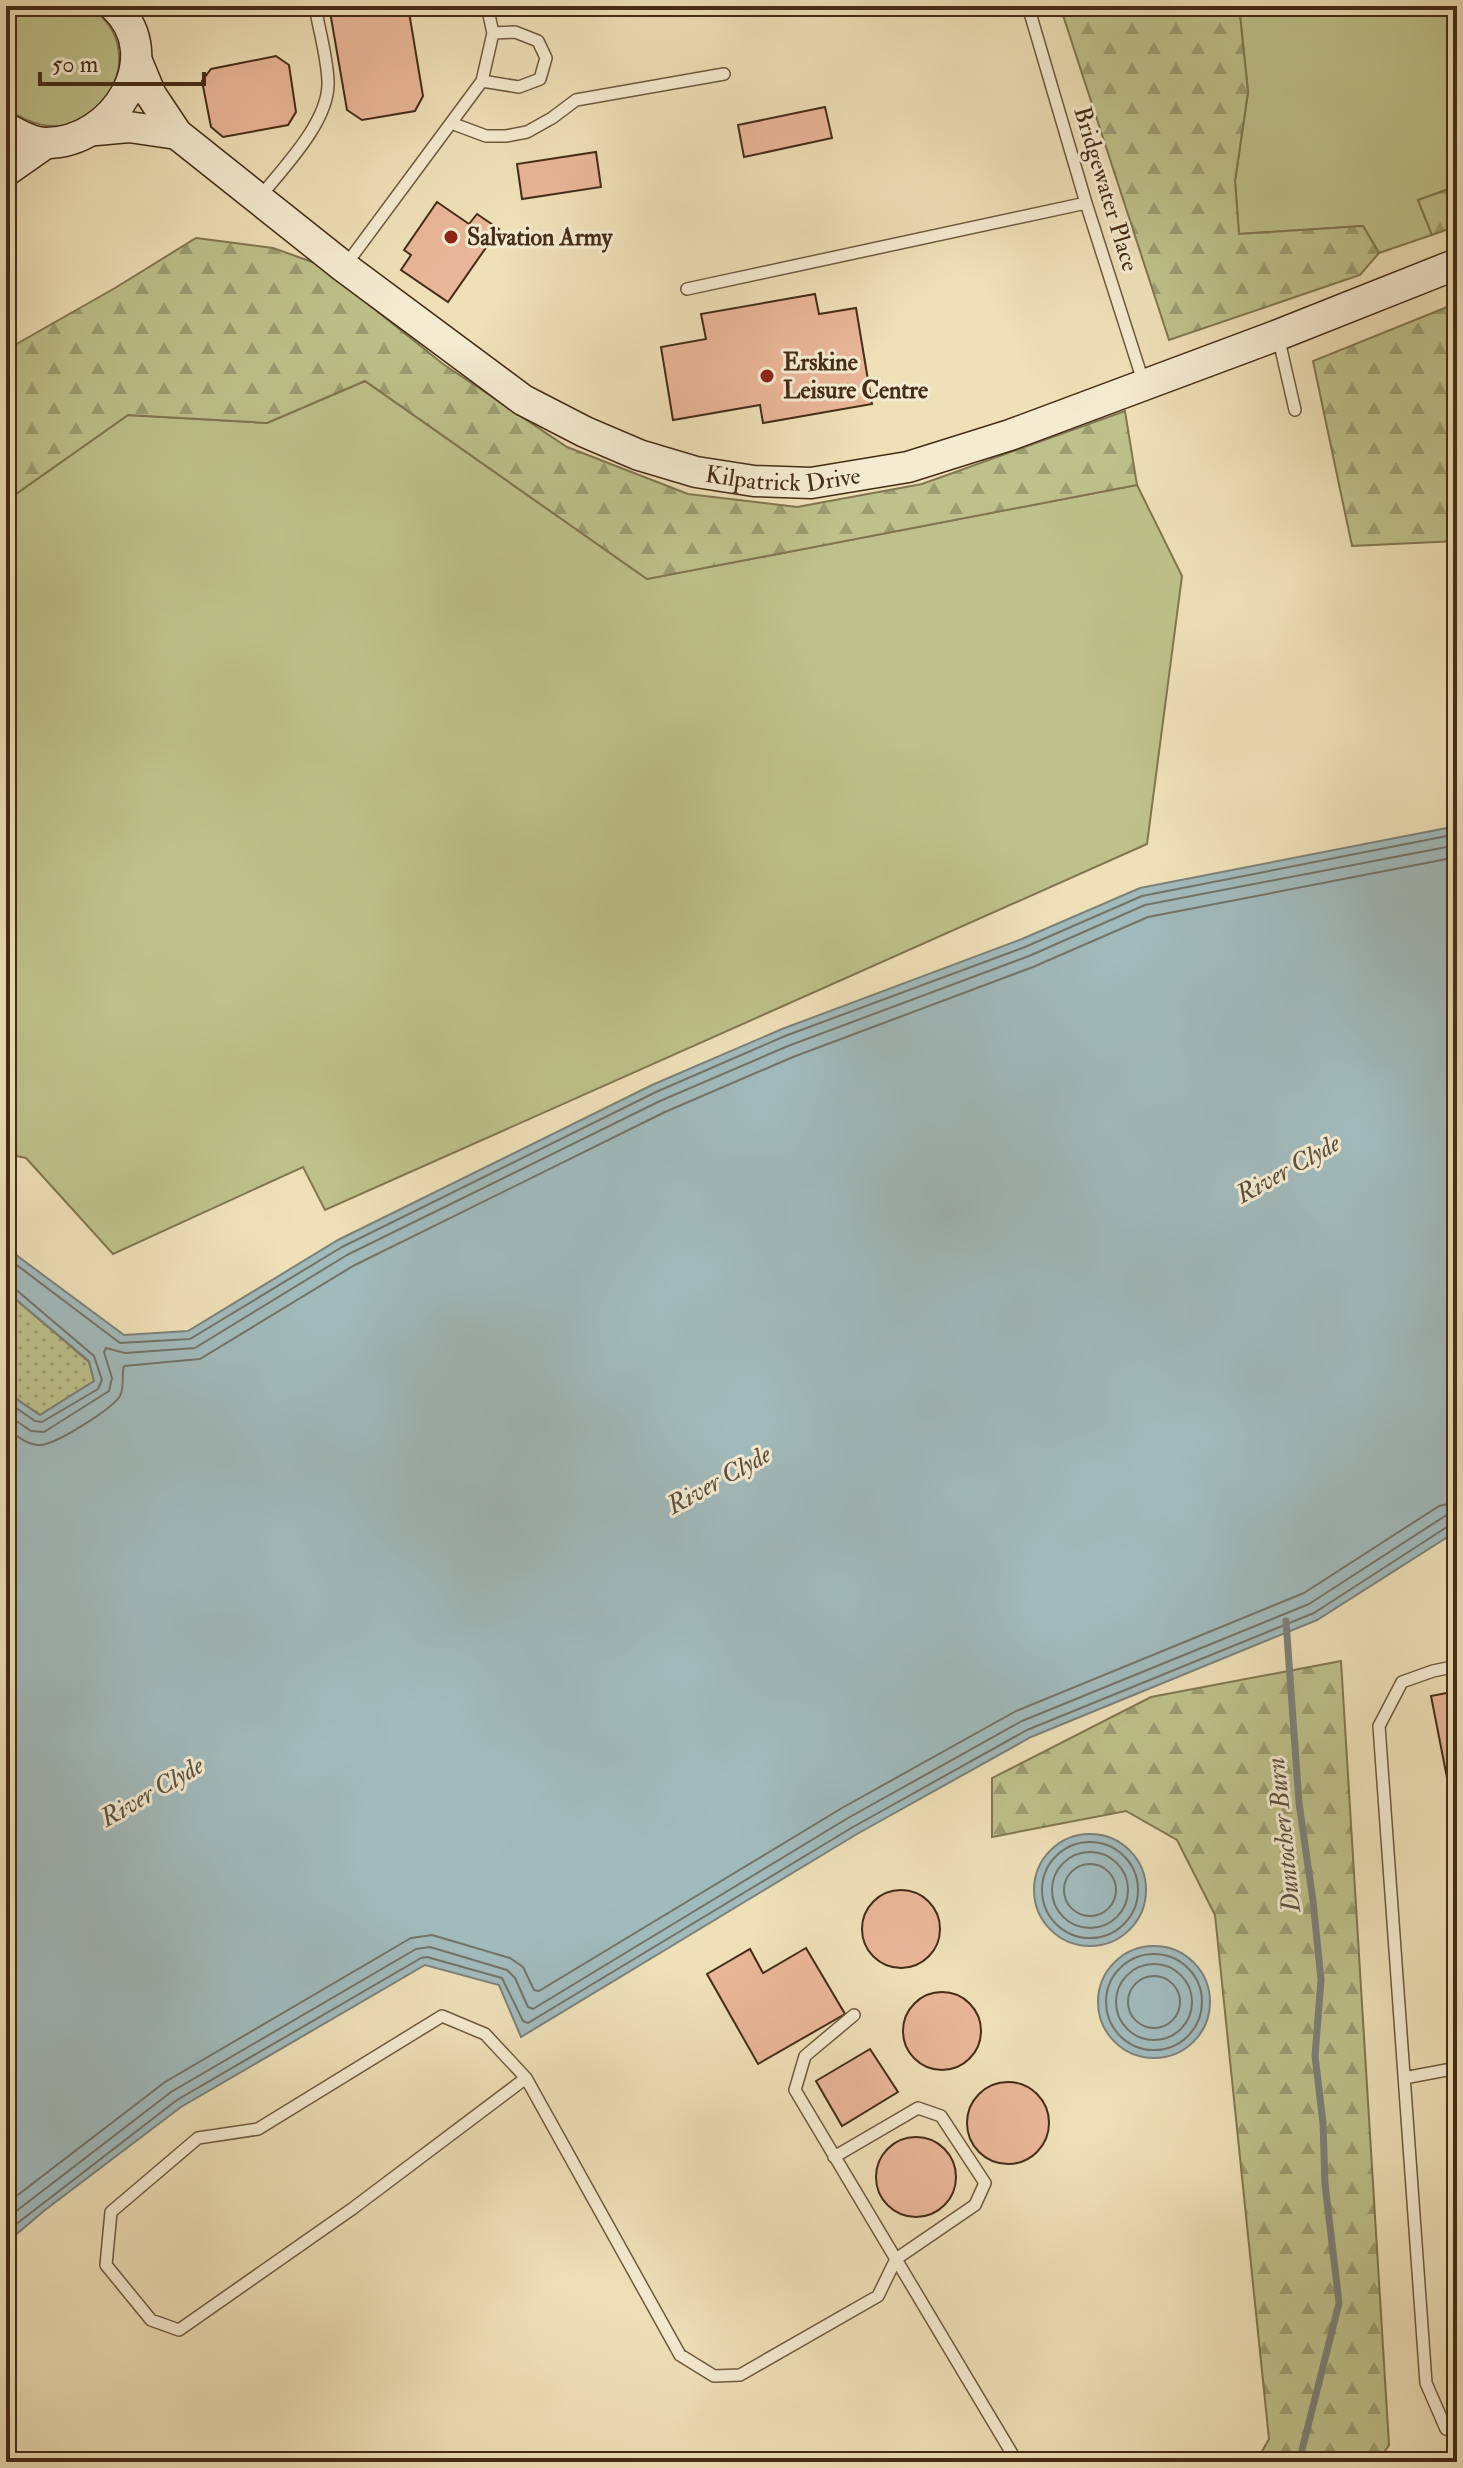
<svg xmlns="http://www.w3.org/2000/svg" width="1463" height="2468" viewBox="0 0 1463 2468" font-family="'IM FELL Double Pica',serif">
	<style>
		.green { fill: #bec18b; stroke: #817650; stroke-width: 2 }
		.forest { fill: url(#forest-firs); stroke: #817650; stroke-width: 2 }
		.park { fill: url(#park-dots); stroke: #817650; stroke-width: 2 }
		.water { fill: #a1babc; stroke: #7c817a; stroke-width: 2 }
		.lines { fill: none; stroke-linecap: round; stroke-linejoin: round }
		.shore { stroke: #727369; stroke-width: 2 }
		.stream { stroke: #7c817a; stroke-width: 7 }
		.building { fill: #eab699; stroke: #442c16; stroke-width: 2 }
		.lane-casing { stroke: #6f593e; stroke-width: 14 }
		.secondary-casing { stroke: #442c16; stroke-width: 33 }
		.lane { stroke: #f5ebd1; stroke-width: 11 }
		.secondary { stroke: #f5ebd1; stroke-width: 30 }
		.poi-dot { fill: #8f2418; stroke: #f5ebd1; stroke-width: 3 }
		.labels { text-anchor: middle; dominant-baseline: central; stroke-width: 6; stroke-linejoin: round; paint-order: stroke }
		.street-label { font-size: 24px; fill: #442c16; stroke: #f5ebd1 }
		.poi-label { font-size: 24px; font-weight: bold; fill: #442c16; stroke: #f5ebd1; text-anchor: start }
		.water-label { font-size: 26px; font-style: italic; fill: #5b5040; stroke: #f5ebd1 }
	</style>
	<defs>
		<pattern id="forest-firs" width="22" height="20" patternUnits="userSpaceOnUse" patternTransform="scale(2)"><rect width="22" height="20" fill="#bec18b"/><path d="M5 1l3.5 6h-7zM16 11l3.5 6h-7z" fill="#9c9d71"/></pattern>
		<pattern id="park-dots" width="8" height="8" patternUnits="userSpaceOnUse" patternTransform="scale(2)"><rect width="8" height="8" fill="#bec18b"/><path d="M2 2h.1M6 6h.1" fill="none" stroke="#9c9d71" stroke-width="1.8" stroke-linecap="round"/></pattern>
	</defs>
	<rect width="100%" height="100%" fill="#efe0b8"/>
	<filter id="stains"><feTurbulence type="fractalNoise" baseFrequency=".0025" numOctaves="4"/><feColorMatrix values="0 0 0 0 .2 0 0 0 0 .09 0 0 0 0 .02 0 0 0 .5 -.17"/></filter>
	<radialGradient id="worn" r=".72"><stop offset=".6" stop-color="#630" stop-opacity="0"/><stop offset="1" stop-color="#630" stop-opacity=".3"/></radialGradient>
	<!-- green -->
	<path class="green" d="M20 6H87C164 50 89 173 6 107V18Z
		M1239 6H1457V186L1418 200 1432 235 1379 253 1363 226 1239 234 1235 181 1248 92Z
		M365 381 647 579 1137 485 1182 576 1147 844 325 1210 303 1167 113 1254 26 1158 6 1154V501L128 415 267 423Z"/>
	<!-- forest -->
	<path class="forest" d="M1060 6H1239L1248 92 1235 181 1239 234 1363 226 1379 253 1360 275 1169 340Z
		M1457 186V226L1432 235 1418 200Z
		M196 238 273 248 318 264 443 364 567 447 688 494 797 507 922 484 1125 411 1137 485 647 579 365 381 267 423 128 415 6 501V350L115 288Z
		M1457 303V541L1352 546 1313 361Z
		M1341 1661 1389 2445 1378 2462H1256L1269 2439 1215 1915 1177 1840 1126 1811 992 1837V1778L1151 1697Z"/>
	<!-- park -->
	<path class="park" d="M6 1291 89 1362 94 1381 40 1415 6 1392Z"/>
	<!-- water -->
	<path class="water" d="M1457 826V1531L1317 1620 1031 1737 857 1834 521 2037 499 1985 425 1965 181 2107 45 2210 6 2243V1392L40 1415 94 1381 89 1361 6 1291 8 1249 124 1335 188 1331 338 1240 652 1085 782 1029 1022 939 1140 888Z
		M1034 1890a56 56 0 1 1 112 0a56 56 0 1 1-112 0Z
		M1098 2002a56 56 0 1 1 112 0a56 56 0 1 1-112 0Z"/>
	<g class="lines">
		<!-- shore -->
		<path class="shore" d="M6 1257 120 1343 190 1339 342 1247 656 1092 785 1036 1025 947 1142 896 1457 834
			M6 1286 14 1288 94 1356 102 1380 98 1389 42 1422 35 1421 6 1401
			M6 1414 31 1431 44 1432 109 1391 112 1378 104 1352 106 1348 125 1353 195 1348 347 1255 660 1101 788 1046 1029 956 1145 905 1457 845
			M6 1428C16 1435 26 1445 40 1445 55 1445 112 1409 120 1396 125 1386 121 1375 124 1366L200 1359 353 1266 665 1112 793 1057 1033 967 1148 917 1457 857
			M1042 1890a48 48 0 1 1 96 0a48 48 0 1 1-96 0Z
			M1052 1890a38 38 0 1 1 76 0a38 38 0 1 1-76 0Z
			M1064 1890a26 26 0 1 1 52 0a26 26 0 1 1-52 0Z
			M1106 2002a48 48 0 1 1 96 0a48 48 0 1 1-96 0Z
			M1116 2002a38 38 0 1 1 76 0a38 38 0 1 1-76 0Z
			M1128 2002a26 26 0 1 1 52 0a26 26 0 1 1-52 0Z
			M6 2204 165 2082 411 1938 432 1935 510 1958 523 1967 534 1990 539 1991 842 1808 1016 1711 1304 1593 1439 1506 1457 1502
			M6 2219 171 2092 416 1949 430 1947 507 1970 515 1978 528 2007 533 2009 848 1818 1022 1721 1309 1604 1445 1516 1457 1514
			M6 2232 177 2100 421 1958 427 1957 502 1978 523 2021 528 2023 853 1827 1027 1730 1314 1613 1450 1525 1457 1524"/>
		<!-- stream -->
		<path class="stream" d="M1286 1621 1299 1803 1313 1901 1321 1980 1315 2056 1323 2123 1325 2184 1339 2303 1299 2462"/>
	</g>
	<!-- building -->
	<path class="building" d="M329 6H408L423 96 415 111 362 120 347 110Z
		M276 56 289 65 296 112 288 125 223 137 211 127 202 81 211 69Z
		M825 107 832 138 744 157 738 125Z
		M596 152 601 187 522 199 517 164Z
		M437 202 469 224 477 214 499 229 448 302 401 270 411 255 404 250Z
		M815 294 819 314 856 308 872 404 763 423 760 405 673 420 661 347 706 339 701 314Z
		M1457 1691V1792L1450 1793 1431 1696Z
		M862 1929a39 39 0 1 1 78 0a39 39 0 1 1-78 0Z
		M806 1948 845 2014 758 2064 707 1974 750 1949 763 1973Z
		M903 2031a39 39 0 1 1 78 0a39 39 0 1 1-78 0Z
		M870 2049 898 2092 842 2126 816 2081Z
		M967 2123a41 41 0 1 1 82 0a41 41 0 1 1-82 0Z
		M876 2177a40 40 0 1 1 80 0a40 40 0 1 1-80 0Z"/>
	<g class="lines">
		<defs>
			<path id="lane" d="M1028 6 1086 203 1144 384
				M482 81 519 87 540 79 546 58 538 41 515 32 493 33
				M451 123 486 136H506L527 132 552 118 576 100 724 74
				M259 198C283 168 330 121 328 81 327 56 319 30 315 6
				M345 266 482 81 493 33 487 6
				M687 289 1086 203
				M1278 336 1295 410
				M1457 1666 1433 1671 1402 1682 1379 1726 1426 2383 1446 2429 1457 2433
				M854 2015 805 2056 795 2090 1017 2462
				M526 2078 352 2209 179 2330 151 2320 106 2265 111 2212 198 2138 258 2129 442 2016 485 2034 526 2078 680 2355 714 2376 740 2375 878 2296 896 2259 975 2205 985 2183 941 2116 918 2108 834 2157
				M1404 2078 1457 2068"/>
			<g id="secondary">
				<path id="s1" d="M136 59 151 95 177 134 344 267 523 400 585 432 639 455 696 472 754 481 811 483 908 467 1010 435 1278 335 1457 264"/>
				<path d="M6 128C18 135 32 143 46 143 115 143 168 56 114 6"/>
				<path d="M96 130 129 127 177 134"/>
				<path d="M6 171 46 143"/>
			</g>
		</defs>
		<!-- lane casing -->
		<use href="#lane" class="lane-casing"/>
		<!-- secondary casing -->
		<use href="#secondary" class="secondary-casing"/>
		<!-- lane -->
		<use href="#lane" class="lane"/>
		<!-- secondary -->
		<use href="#secondary" class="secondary"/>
	</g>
	<!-- markers -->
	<g class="poi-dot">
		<circle cx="451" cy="237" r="8"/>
		<circle cx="767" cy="376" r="8"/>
	</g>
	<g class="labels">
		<!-- street labels -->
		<g class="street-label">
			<text transform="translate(1106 189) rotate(73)">Bridgewater Place</text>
			<text stroke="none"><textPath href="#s1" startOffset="798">Kilpatrick Drive</textPath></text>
		</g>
		<!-- poi labels -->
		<g class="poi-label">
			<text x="467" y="237">Salvation Army</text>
			<text x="783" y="362">Erskine<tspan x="783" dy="28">Leisure Centre</tspan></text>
		</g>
		<!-- water labels -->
		<g class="water-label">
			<text transform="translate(1288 1169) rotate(-29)">River Clyde</text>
			<text transform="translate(719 1480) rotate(-29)">River Clyde</text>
			<text transform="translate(152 1792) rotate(-30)">River Clyde</text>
			<text transform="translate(1284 1835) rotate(-96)">Duntocher Burn</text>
		</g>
	</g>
	<!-- margin -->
	<rect width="1463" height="2468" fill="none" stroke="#efe0b8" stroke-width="32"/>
	<rect x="8" y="8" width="1447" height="2452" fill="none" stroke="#442c16" stroke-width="4"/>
	<rect x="16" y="16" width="1431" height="2436" fill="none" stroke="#442c16" stroke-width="2"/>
	<!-- scale -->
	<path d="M40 72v12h164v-12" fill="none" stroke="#442c16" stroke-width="4"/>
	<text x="52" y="72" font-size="24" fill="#442c16" stroke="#f5ebd1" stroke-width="6" paint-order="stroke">50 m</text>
	<rect width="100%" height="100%" filter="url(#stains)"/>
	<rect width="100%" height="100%" fill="url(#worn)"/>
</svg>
